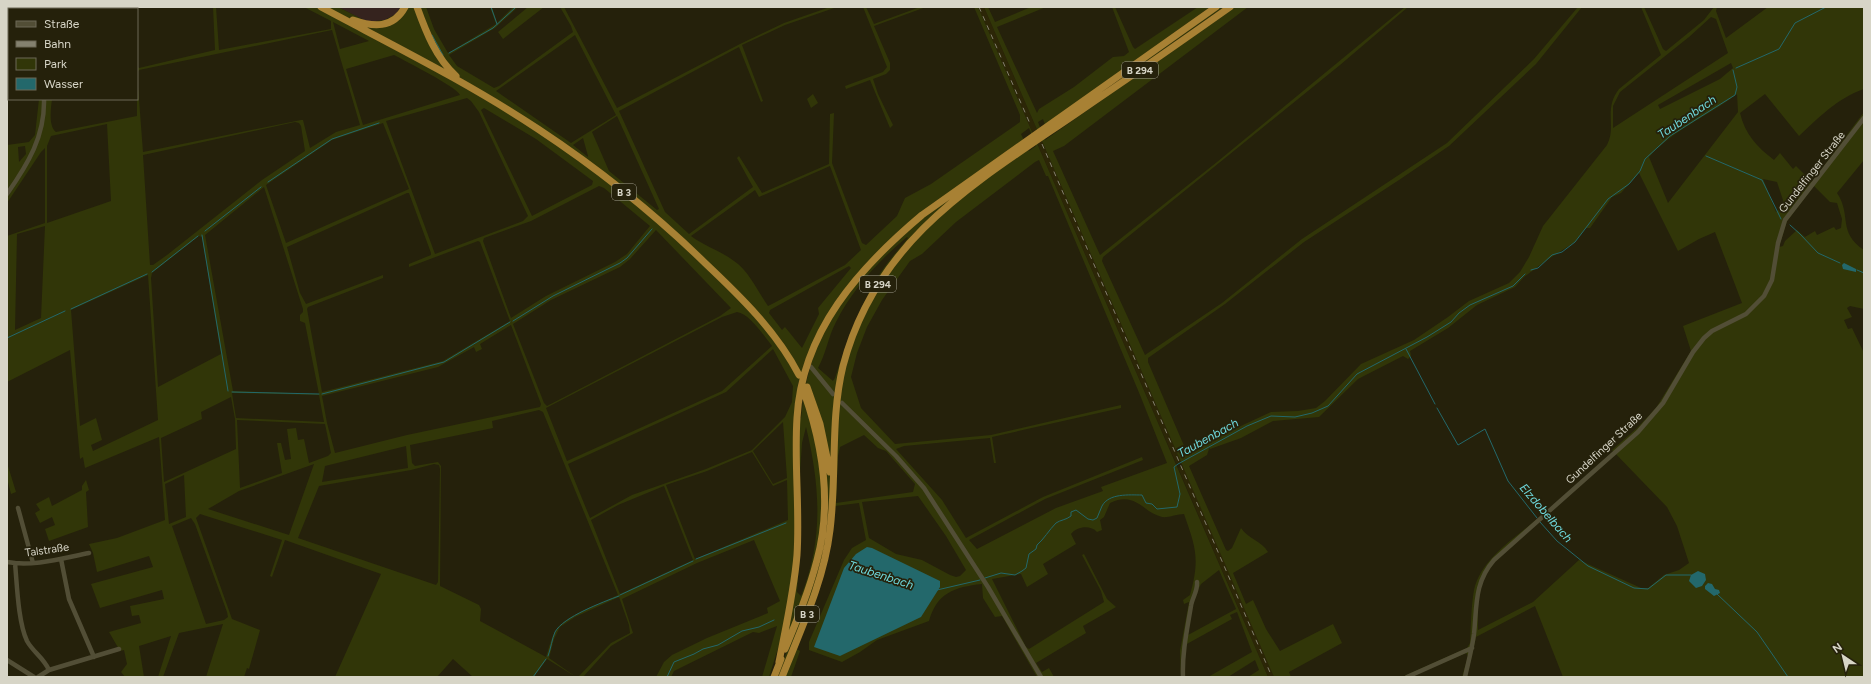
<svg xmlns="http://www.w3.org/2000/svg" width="1871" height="684" viewBox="0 0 1871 684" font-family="Figtree,sans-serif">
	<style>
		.commercial { fill: #35231e }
		.built { fill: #2c2607 }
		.green { fill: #313608; fill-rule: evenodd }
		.water { fill: #23686b }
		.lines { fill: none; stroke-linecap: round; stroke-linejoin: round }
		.stream { stroke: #23686b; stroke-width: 1 }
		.minor { stroke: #524e36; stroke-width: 4.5 }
		.highway { stroke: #a88134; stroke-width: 7 }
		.rail { stroke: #84816f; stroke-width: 1; stroke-dasharray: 5 5; stroke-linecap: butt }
		.labels { text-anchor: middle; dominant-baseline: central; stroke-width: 3.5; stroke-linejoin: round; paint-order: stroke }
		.shield { fill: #25210b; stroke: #a29f8f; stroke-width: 1 }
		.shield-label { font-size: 10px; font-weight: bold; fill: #d7d5c7 }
		.street-label { font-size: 11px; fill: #d7d5c7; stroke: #25210b }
		.water-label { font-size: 12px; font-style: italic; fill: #6ed7db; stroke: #25210b }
	</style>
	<rect width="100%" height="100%" fill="#25210b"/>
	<!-- commercial -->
	<path class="commercial" d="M338 7H401L396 14 385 20 368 22Z"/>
	<!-- built -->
	<path class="built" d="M978 7H984L1165 425 1181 461 1177 463H1176L1160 427Z
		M1183 466 1224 560 1274 677H1268L1178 468Z"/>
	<!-- green -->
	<path class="green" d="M213 7H216L219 50 331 29V21L304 7H338L368 22 385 20 396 14 401 7H426L434 29 448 53 496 24 490 7H492L497 23 513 7H518L495 28 449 55 457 66 494 88 499 86 573 32 571 26 560 7H564L617 108 740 44 784 23 830 7H837L785 25 742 45 763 101 761 102 739 47 619 111 665 212 689 234 753 187 737 158 739 156 762 193 829 164 830 114 834 113 832 163 862 243 866 245 897 216 905 198 931 184 1020 122V115L974 7H978L1268 677H1248L1259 670 1255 660 1228 677H1208L1252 652 1237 612 1230 615 1232 619 1185 645 1184 677H1181L1180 651 1189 602 1184 604 1183 600 1190 595C1200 559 1196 548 1184 514 1177 514 1168 518 1162 517 1142 512 1136 491 1110 503L1104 517 1100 520 1102 530 1097 532C1091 525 1077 526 1071 534L1076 544 1043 564 1048 574 1027 587 1021 574 992 579 1026 647 1029 649 1104 602 1101 591 1082 555 1084 554 1107 599 1116 607 1083 626 1086 633 1036 663 1042 672 1049 668 1054 677H1037L1002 616 995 617 983 598 982 584C954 587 937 593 929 621L877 640 860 652 842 662 809 650V642L844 560 852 548 866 540 859 503 835 506 827 563 797 649 800 651 791 677H784L808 607 780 677H777L804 606 787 640 781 639 769 677H762L777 626 759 633 753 632 674 671 671 677H656L664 662 672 655 707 638 768 613 767 608 780 601 754 540 697 563 622 599 633 633 611 646 583 677H578L611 643 630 633 629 625 619 597 575 617 560 627 554 639 549 658 576 677 547 659 534 677H473L453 659 437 677H335L381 574 285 540 272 577 270 576 282 540 200 514 196 518 232 619 260 630 249 669 247 668 244 677H206L223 624 179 633 163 677H158L171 636 139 646 144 677H125L121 672 127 664 124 650 120 651 109 632 141 623 139 615 132 616 130 606 164 599 162 590 100 608 91 584 153 567 149 556 97 572 93 553 89 544 117 538 165 520 159 437 85 468 83 457 80 459 70 350 7 382V236L45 223V148L41 152 7 203V145L29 142 35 135 39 99H52C51 108 48 126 56 132L137 116V66L139 68 215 50ZM333 22 369 41 340 49ZM332 30 360 125 336 132 310 148 303 120H301L143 152 137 73 139 70ZM575 35 616 115 571 143 496 91ZM394 55C405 61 457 87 460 95L363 125 346 69ZM467 98 471 101 479 112 528 216 523 221 435 254 386 121ZM484 108 536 139 593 181 592 185 532 216 482 112 481 110ZM617 116 659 209 657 210 609 171 592 132ZM295 122 299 123 301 126 305 151 262 180 167 255 153 265H150L143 155ZM383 123 409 189 286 243 266 185 332 140ZM107 124 111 201 47 223V146L51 136ZM1029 128 1036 146 1029 151 1021 134ZM583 138 588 156V157L573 145ZM25 146 26 154 19 162 18 147ZM1039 160 1046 176H1048L1140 395 1167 463 1101 487 1103 491 1056 508 977 549 969 540 1045 499 1143 460 1142 457 1043 497 966 538 942 500 896 449 904 446 990 438 994 463H996L992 437 1121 408V405L991 435 895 444 861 408 851 377 857 353 867 327 882 300 910 261 922 254 956 222 1035 162ZM830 166 861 250 845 265 774 303 768 306C758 292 749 271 734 261 721 251 704 246 691 236L755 190 759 197ZM599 186 604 188 650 226 627 254 615 262 546 296 511 318 483 241 484 238 531 221ZM264 187 303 309V312L300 315V321L305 323 319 394 233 391 205 235ZM407 193H409L431 253V255L409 264V267L478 241 480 242 510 321 443 361 322 392 307 309 308 307 383 278V275L306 304 300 293 287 247ZM45 226 41 318 15 330 17 234ZM656 230 731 308 720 316 547 406 544 403 513 324 551 300 620 267 630 259ZM199 236 202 237 221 354 158 387 151 278 152 273ZM907 237 908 238C899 249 889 260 881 272 860 305 847 341 835 378L833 381 818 368C826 354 828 337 836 322 852 290 879 260 907 237ZM849 266 851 268 818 308 819 314 802 348 785 327 782 330 769 313 770 310ZM148 275 158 420 93 451 91 445 102 440 96 418 80 426 71 310ZM737 312C750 314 764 336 772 346L722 391 567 461 546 408 722 317ZM511 325 541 404 540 407 407 435 335 453 327 423 322 396 438 367 474 347 476 352 482 349 480 344ZM773 349 793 386 792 402 785 417 752 450 706 469 632 495 590 518 568 464 726 392ZM808 353 814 354 804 390 801 418H794L798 384ZM232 393 319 395 324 422 236 418ZM231 397 235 419 236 449 164 482 161 438 202 419 201 412ZM539 410 543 412 618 595C601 603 566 615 556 630 551 638 549 648 546 657L480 621 481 609 479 605 440 586 441 466 438 462 415 466 412 463 410 445 493 428 492 421ZM237 420 325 424 331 453 328 456 309 463 304 439 298 440 296 428 287 429 291 459 285 460 281 443H277L282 473 240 488ZM783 422 787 478 773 484 753 451ZM806 427C820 485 824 539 801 596L797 592 801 534 800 472 802 443ZM864 435 878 448 886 451 915 484 913 492 836 503 838 456 840 447ZM406 446 408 468 322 482 325 466ZM752 452 773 486 787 480 788 520 695 559 666 485 707 471ZM314 464 289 535 208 509 239 491ZM434 464 439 465 440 469 438 582 436 585 298 538 319 486 411 470ZM184 475 186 517 169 524 165 484ZM664 486 693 560 620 594 591 520 618 505ZM918 496 946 536 966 570 960 576 956 577 950 575 922 560 896 554 869 538 862 502ZM191 518 195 524 227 612 228 617 224 620 206 624 172 526ZM1219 570 1236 609 1188 635 1193 600 1201 584Z
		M528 7H544L503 39 498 32Z
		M863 7H866L874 24 920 7H926L874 26 890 63V70L886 74 873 79 878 94 893 125 890 128 870 80 846 89 845 86 883 72 887 67Z
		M984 7H988L995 22 1031 7H1046L997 27 1037 113 1039 109 1074 87 1113 57 1124 56 1129 52 1112 7H1115L1133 47 1135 49 1198 7H1210L1045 125 1043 119 1038 122 1045 140 1235 7H1248L1064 146 1053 151 1100 255 1217 162 1405 7H1408L1340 65 1103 257 1102 261 1145 355 1222 303 1302 239 1447 143 1534 59 1578 7H1582L1536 64 1449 146 1399 180 1304 242 1225 304 1148 358V362L1185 448 1189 450 1271 412 1298 411 1316 408 1325 401 1361 364 1414 340 1448 317 1469 301 1509 283 1520 272 1529 257 1543 226 1607 145C1617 126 1603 110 1619 89L1661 55 1641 7H1644L1663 49 1666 51 1704 20 1714 7H1717L1716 11 1726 38 1768 7H1864V89C1838 98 1819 117 1799 136L1765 94 1740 113C1745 134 1757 147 1774 160L1780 153 1793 169 1796 166 1812 182 1864 112V160L1837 193C1852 215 1837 232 1864 250V309L1850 306 1847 308 1852 317 1844 320 1848 329 1852 328 1864 353V677H1563L1535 606 1476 637 1467 677H1462L1468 656 1466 653 1410 677H1402L1467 648 1470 643C1471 626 1471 607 1474 590 1481 559 1515 538 1537 519L1538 521C1517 541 1488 560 1480 589 1477 601 1478 617 1478 630L1533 602 1579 560 1641 588H1648L1664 575 1679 570 1689 563 1677 526 1667 507 1612 450 1637 428 1656 408 1691 351 1683 326 1742 303 1715 232 1699 239 1678 251 1639 173 1621 193 1612 197 1590 228H1586L1575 242 1547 260 1524 277 1515 287 1477 305 1448 328 1410 351 1411 356 1408 359 1403 356 1358 379 1319 417 1273 421 1241 438 1210 449 1208 445 1209 449 1207 455 1189 466 1226 550 1228 551 1232 548 1241 528C1248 539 1262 541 1268 552L1233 573 1246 604 1253 600 1266 629 1280 651 1333 624 1342 643 1289 672 1291 677H1274ZM1711 17 1716 19 1728 53 1613 128V106L1620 92 1689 37ZM1731 63 1733 68 1720 79 1660 109 1658 105ZM1737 94 1738 112 1668 203 1649 157C1673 130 1708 116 1737 94ZM1763 179 1777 182 1784 203 1776 212ZM1814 186 1830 202 1837 203 1842 219 1841 228 1836 230 1834 227 1817 235 1815 231 1805 237 1797 230 1785 241 1783 246 1779 247 1787 221Z
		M1220 7H1224L1048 131Z
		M813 94 818 103 811 108 807 99Z
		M7 452 8 466 16 492 11 494 7 478Z
		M86 480 89 490 86 492 88 527 49 541 45 529 55 525 52 517 40 523 35 513 40 510 36 504 49 497 52 506 82 490V486Z"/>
	<!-- water -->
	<path class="water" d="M1844 263 1856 269V272L1843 269 1842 265Z
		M867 547 872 548 940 581V587L921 617 840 656 814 647 844 568 856 554Z
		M1698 571 1705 574 1706 580 1702 586 1696 588 1689 581 1691 575Z
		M1708 583 1712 584 1715 589 1719 590 1720 593 1714 596 1705 589V586Z"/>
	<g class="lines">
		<!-- stream -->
		<path class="stream" d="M491 7 497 24
			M432 35 443 55
			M449 53 493 28 516 7
			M1736 68 1779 49 1795 23 1826 7
			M1706 156 1762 180 1781 219
			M268 182 332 139 379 123
			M1790 225 1800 234 1818 253 1840 263
			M205 231 261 187
			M202 235 228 391
			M1531 270 1538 268 1552 255 1562 252 1575 242 1608 199 1629 184 1640 171 1645 159 1670 136 1735 95 1737 87 1733 70
			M1857 270 1864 273
			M152 272 198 236
			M71 309 147 274
			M513 321 553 296 620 263 627 258 652 229
			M7 338 65 311
			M1406 349 1435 404
			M232 392 319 394
			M322 394 444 362 510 322
			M1437 408 1458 445 1485 429 1508 481 1537 518
			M1540 522 1557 541 1588 566 1634 588 1648 589 1666 575H1691
			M696 559 786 523
			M985 578 1001 573 1015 575 1022 571 1026 568 1029 554 1036 549 1037 545C1044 539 1049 530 1056 523 1060 520 1066 520 1071 516V512L1076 510 1088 519 1093 520 1097 518C1099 514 1100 510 1102 506 1109 493 1129 495 1142 495L1146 503 1152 504 1157 509 1177 507 1180 494 1174 467 1178 464 1247 426 1271 416 1295 417 1312 413 1328 406 1357 374 1427 337 1451 322 1459 313 1470 305 1513 286 1525 274
			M937 590 980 580
			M1717 594 1757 632 1788 677
			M620 595 693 561
			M548 656C551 648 552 639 555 632 563 617 603 602 619 596
			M533 677 546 659
			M667 677 674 662 694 654 703 649 718 645 742 631 759 627 774 620"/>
		<!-- minor -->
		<path class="minor" d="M13 7 14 9
			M7 194C28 164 45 136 44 99
			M811 367 833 394
			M842 403 896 456 924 488 988 587 1041 677
			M18 508 33 563
			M61 559 69 599 94 657
			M7 562C33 567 63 558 89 553
			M15 563C17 584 18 622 27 641 33 652 43 657 49 670
			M7 660 34 677
			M38 677 49 670 119 649
			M1183 677C1182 653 1187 630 1191 606 1192 598 1198 591 1197 582
			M1407 677 1472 648
			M1465 677C1468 663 1472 649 1474 634 1477 606 1474 583 1494 560L1638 432 1663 403 1693 352 1704 338 1712 331 1746 314 1764 296 1772 280 1778 243 1785 220 1864 118"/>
		<!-- highway -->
		<path class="highway" d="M321 7C394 46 469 83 538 129 597 168 654 213 705 263 741 297 776 331 799 375
			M417 7C426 32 436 58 456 76
			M353 20C373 27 393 29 405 7
			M807 387 820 424 830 472
			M785 649C797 620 809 591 817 560 832 505 823 446 804 392
			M779 662C786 626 794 591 797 555 800 509 794 463 797 418 802 331 859 268 922 215L1216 7
			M774 677 781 659
			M782 677C801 629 824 581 830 530 837 475 830 419 843 366 876 239 976 182 1077 113 1129 78 1179 43 1230 7"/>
		<!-- rail -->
		<path class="rail" d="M979 7 1031 126
			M1042 144 1272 677"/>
	</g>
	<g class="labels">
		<!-- shield labels -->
		<g class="shield">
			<rect x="1122" y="62" width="36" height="16" rx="3"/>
			<rect x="612" y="184" width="24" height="16" rx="3"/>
			<rect x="860" y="276" width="36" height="16" rx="3"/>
			<rect x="795" y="606" width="24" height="16" rx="3"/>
		</g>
		<g class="shield-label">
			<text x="1140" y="70">B 294</text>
			<text x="624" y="192">B 3</text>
			<text x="878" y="284">B 294</text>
			<text x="807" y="614">B 3</text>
		</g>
		<!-- street labels -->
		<g class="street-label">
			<text transform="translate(1812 172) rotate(-52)">Gundelfinger Straße</text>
			<text transform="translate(1604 448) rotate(-43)">Gundelfinger Straße</text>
			<text transform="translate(47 550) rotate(-8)">Talstraße</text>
		</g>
		<!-- water labels -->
		<g class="water-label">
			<text transform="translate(1687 117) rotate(-34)">Taubenbach</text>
			<text transform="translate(1208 438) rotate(-29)">Taubenbach</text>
			<text transform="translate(1546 513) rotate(49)">Elzdobelbach</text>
			<text transform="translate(881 575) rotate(18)">Taubenbach</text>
		</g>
	</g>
	<!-- border -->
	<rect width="1871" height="684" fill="none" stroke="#d7d5c7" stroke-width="16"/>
	<!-- legend -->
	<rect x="8" y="8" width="130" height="92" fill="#25210b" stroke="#6c6956"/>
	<rect x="16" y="21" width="20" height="6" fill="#524e36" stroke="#6c6956"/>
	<text x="44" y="28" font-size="12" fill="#d7d5c7">Straße</text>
	<rect x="16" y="41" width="20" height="6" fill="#84816f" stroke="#6c6956"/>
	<text x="44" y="48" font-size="12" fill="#d7d5c7">Bahn</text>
	<rect x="16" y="58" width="20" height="12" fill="#313608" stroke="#6c6956"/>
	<text x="44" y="68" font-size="12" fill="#d7d5c7">Park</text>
	<rect x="16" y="78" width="20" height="12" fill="#23686b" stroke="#6c6956"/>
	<text x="44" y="88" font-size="12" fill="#d7d5c7">Wasser</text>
	<!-- north arrow -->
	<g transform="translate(1843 656) rotate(325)" stroke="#25210b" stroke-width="3" paint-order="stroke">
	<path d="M0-3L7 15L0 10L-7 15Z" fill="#d7d5c7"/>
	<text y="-6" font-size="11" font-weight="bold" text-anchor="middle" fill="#d7d5c7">N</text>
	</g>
</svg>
